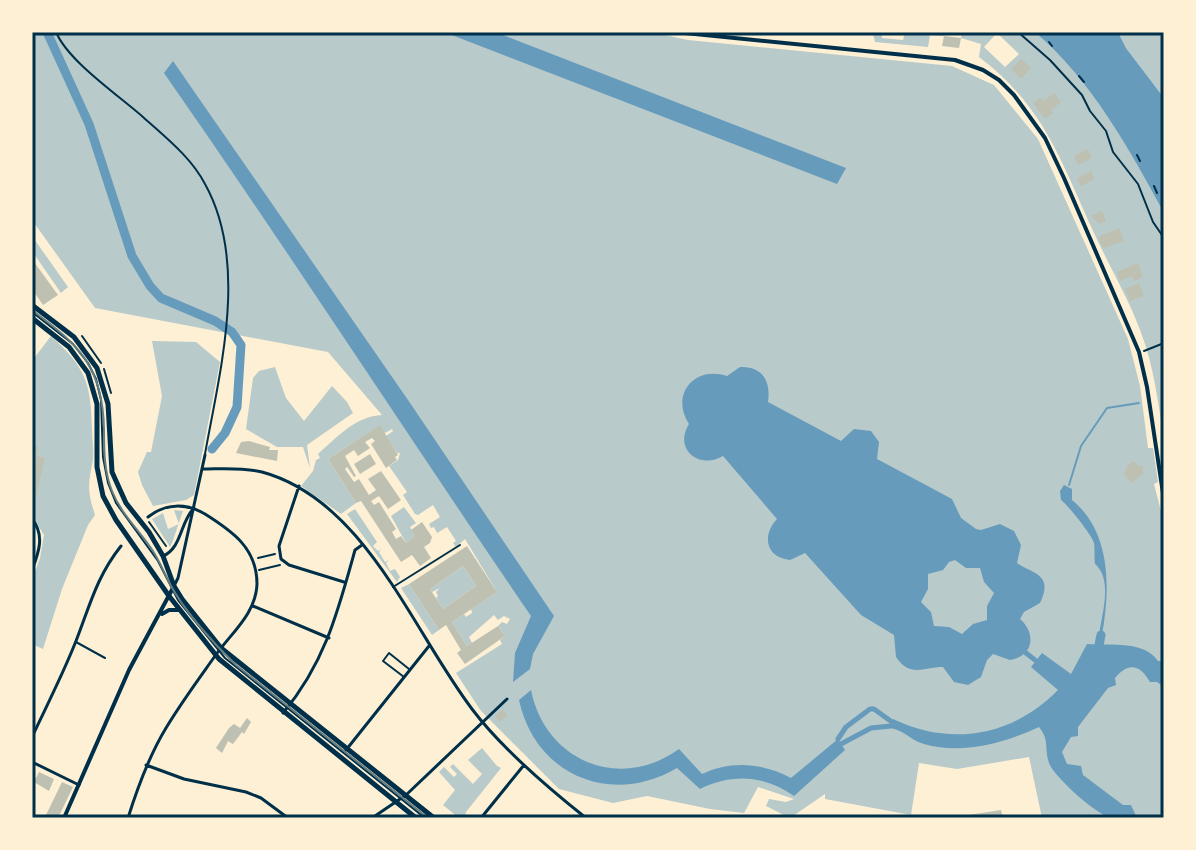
<svg xmlns="http://www.w3.org/2000/svg" width="1196" height="850" viewBox="0 0 1196 850" font-family="'Nunito Sans',sans-serif">
	<style>
		.green { fill: #b9caca; fill-rule: evenodd }
		.water { fill: #669bbc; fill-rule: evenodd }
		.lines { fill: none; stroke-linecap: round; stroke-linejoin: round }
		.stream { stroke: #669bbc; stroke-width: 2 }
		.canal { stroke: #669bbc; stroke-width: 5 }
		.river { stroke: #669bbc; stroke-width: 9 }
		.building { fill: #bec0b2; fill-rule: evenodd }
		.path { stroke: #003049; stroke-width: 2 }
		.service { stroke: #003049; stroke-width: 2 }
		.minor { stroke: #003049; stroke-width: 3 }
		.tertiary { stroke: #003049; stroke-width: 4 }
		.secondary { stroke: #003049; stroke-width: 4 }
		.primary { stroke: #003049; stroke-width: 5 }
		.tram { stroke: #657d81; stroke-width: 2 }
		.neatline { fill: none; stroke: #003049; stroke-width: 3 }
	</style>
	<rect width="100%" height="100%" fill="#fdf0d5"/>
	<!-- green -->
	<path class="green" d="M32 32H651L688 40 952 66 994 85 1038 139 1128 339 1140 386 1148 448H1153L1158 482 1154 484 1164 523V818H1042L1029 757 957 769 919 763 911 815 825 799V794L790 818 766 806 769 799 786 802 794 799 758 787 744 813 710 809 647 796 613 803 559 789 481 711 456 673 502 644 500 640 505 636 498 626 502 622 507 624 510 619 504 616 498 620 494 615 469 637 472 643 467 646 452 622 464 614 466 617 472 613 471 609 497 592 465 539 456 547 453 543 456 541 447 527 437 533 434 527 431 528 429 524 440 517 433 505 418 515 415 514 403 495 407 492 389 466 398 460 400 453H397L386 436 393 431 392 429 385 433 379 426 328 459 356 503 341 514 301 486 313 471 316 460 320 458 318 454C337 437 356 416 382 415L328 352 95 308 32 220Z
		M882 32V38L903 40 905 32H944V36L930 35 928 47 875 42 873 34 861 33Z
		M962 32H1035C1092 81 1129 149 1164 213V440C1159 408 1155 375 1145 344 1133 306 1111 270 1094 233 1061 162 1045 107 979 57L981 44 961 38ZM997 33 1019 54 1005 67 984 47Z
		M1118 32H1164V98L1126 48Z
		M32 236 68 287 61 293 32 251Z
		M51 336C85 367 91 382 92 429 92 439 94 450 93 460 88 485 87 490 95 515L88 525 62 589 43 649 32 644V580L40 558 44 535 32 516V372L35 357Z
		M152 341 196 342 220 362 194 495 186 500 153 506 142 485 138 472 147 452H151L162 396Z
		M275 367 286 398 304 421 332 386 347 402 353 413 307 445 310 468 303 447H277L246 429 253 378 259 371Z
		M404 507 416 523 410 527 415 536 406 543 391 516Z
		M355 509 377 542 373 546 378 551 381 549 379 552 385 562 389 560 386 563 390 571 395 569 400 577 397 582 347 514Z
		M174 510 183 511 172 543 170 547 152 519 163 513 168 529 179 524Z
		M463 566 476 586 443 609 436 598 438 596 436 592 440 588 432 592 430 589Z
		M409 584 439 630 432 635 401 588Z
		M482 748 497 766 501 768 466 812 465 818H459L443 805 455 790 439 772 444 767 454 777 457 774 450 767 453 764 473 784 482 774 468 760Z"/>
	<!-- water -->
	<path class="water" d="M444 32H495L846 168 837 184Z
		M1035 32H1118L1126 48 1164 98V213C1129 149 1092 81 1035 32Z
		M173 61 408 400 554 616 533 654 530 669 513 682 515 653 531 616C408 436 289 252 164 73Z
		M740 367C763 366 771 382 768 402L841 441 854 429 871 431 879 442 877 459 952 499 961 518 976 529 981 530 1000 524 1014 531 1021 545 1017 563C1033 574 1054 574 1040 603L1024 612 1020 619C1037 634 1033 656 1010 660L993 654 987 660 981 677 968 685 954 682 943 667C923 667 910 678 896 657L894 635 861 615 805 553 790 560C765 557 762 535 777 519L723 456C700 470 673 450 689 424 670 395 694 365 727 376ZM955 560 966 568H980L984 582 994 593 987 606V620L973 624 962 634 949 627 934 626 931 612 921 602 928 589V574L943 570 949 562Z
		M1064 485 1072 489V500C1112 533 1110 589 1102 635H1099C1102 614 1113 579 1095 564 1094 557 1095 549 1094 543 1092 535 1067 504 1061 500L1060 491Z
		M1087 644C1113 646 1143 640 1158 661H1164V687L1157 682H1150C1140 664 1128 662 1115 678L1116 685 1108 688 1078 727V736L1071 737 1062 752 1067 764 1081 766 1083 775 1123 805H1131L1137 818C1129 818 1119 820 1111 818 1097 815 1054 777 1049 763 1044 747 1050 741 1039 727 1004 743 963 755 924 744 912 741 905 731 891 728L893 719C951 747 1013 736 1058 690L1031 667 1042 653 1071 674Z
		M531 690C545 761 620 792 679 749L702 774C731 760 763 763 791 778L838 739 845 750 794 796C765 775 731 773 700 789L677 768C611 807 535 775 519 700Z"/>
	<g class="lines">
		<!-- stream -->
		<path class="stream" d="M1069 485 1081 446 1107 408 1139 403"/>
		<!-- canal -->
		<path class="canal" d="M1026 653 1035 660
			M838 739 846 727 870 709H874L892 722
			M841 744 871 728 891 726"/>
		<!-- river -->
		<path class="river" d="M47 32 89 124 132 256 150 286 161 298 215 321 232 332 241 345 237 407 225 433 212 449
			M1099 645 1101 635"/>
	</g>
	<!-- building -->
	<path class="building" d="M944 36 961 38 959 48 942 46Z
		M1021 59 1031 68 1021 79 1011 69Z
		M1054 93 1061 102 1051 110 1053 113 1045 119 1033 103 1041 97 1044 101Z
		M1088 149 1092 158 1078 165 1074 156Z
		M1091 171 1095 179 1081 186 1077 178Z
		M1102 211 1106 221 1099 224 1091 216Z
		M1119 228 1124 241 1103 248 1098 237Z
		M32 259 58 295 43 305 32 289Z
		M1138 263 1143 277 1134 281 1132 276 1120 281 1117 272Z
		M1139 283 1144 296 1130 301 1125 289Z
		M380 425 398 455 395 457 397 460 386 468 371 444 375 441 372 438 365 442 370 448 358 456 354 450 345 456 356 476 354 477 347 467 345 469 354 482 359 479 369 495 376 490 368 479 381 471 401 500 388 509 379 496 371 501 374 505 379 502 396 529 392 532 396 539 401 536 406 543 415 536 411 530 422 522 432 537 430 543 424 547 431 558 420 566 412 555 401 562 361 501 356 503 328 459Z
		M249 441 270 447 269 450H278L277 461 236 453 241 442Z
		M32 445 38 446 36 456 45 458 36 497H32Z
		M370 454 376 464 360 474 354 464Z
		M1134 461 1137 465 1143 466V474L1131 483 1124 474 1128 465Z
		M467 546 497 592 452 622 467 646 498 626 505 636 465 664 457 653 461 650 446 625 439 630 409 584ZM463 566 476 586 443 609 430 589Z
		M503 709 507 715 500 722 495 716Z
		M247 718 251 722 244 734 242 732 233 744 228 741 222 753 216 748 229 728 234 724 240 728Z
		M39 772 54 779 49 791 34 782Z
		M62 782 73 787 58 818H52L46 815Z
		M1001 810 1003 818H962V816Z"/>
	<g class="lines">
		<!-- path -->
		<path class="path" d="M1018 32 1050 60 1082 95 1090 111 1106 131 1113 152 1138 184 1153 222 1164 238
			M1049 42 1052 46
			M1079 76 1084 82
			M1137 155 1140 161
			M1154 186 1157 193
			M82 336 101 363
			M1144 351 1164 343
			M104 369 111 393
			M149 522 166 546
			M258 558 275 554
			M259 570 280 565"/>
		<!-- service -->
		<path class="service" d="M56 32C68 61 118 95 143 117 165 137 191 157 205 184 249 263 220 370 205 454
			M32 312 73 344 88 363 96 379 101 400 103 457 108 483 116 503 158 561 178 600 225 658 425 818
			M393 587 460 545
			M76 642 105 658
			M404 677 383 661 389 653 409 669"/>
		<!-- minor -->
		<path class="minor" d="M202 469C221 469 243 467 262 472 365 500 412 630 472 709 502 749 547 787 586 818
			M299 486 279 546 281 559 289 565 344 582
			M32 519C45 535 39 552 32 570
			M163 556C182 548 180 522 194 508
			M174 586 178 578 205 455
			M253 606 329 638
			M283 713C325 663 338 611 355 550L362 545
			M32 737C47 705 63 674 76 641 90 605 97 576 121 546
			M346 750 429 646
			M32 762 79 785
			M146 765 184 779 246 792 261 798 288 818
			M128 818C138 786 149 756 166 728 181 703 198 680 215 656 231 633 256 614 257 584 257 548 232 531 205 514 186 503 166 503 148 517
			M372 818 406 795 507 699
			M481 818 524 765"/>
		<!-- tertiary -->
		<path class="tertiary" d="M675 32 955 60 983 70 999 80 1014 95 1045 138 1064 178 1139 352 1147 387 1164 500"/>
		<!-- secondary -->
		<path class="secondary" d="M162 614 169 610H180
			M64 818 129 670 174 586"/>
		<!-- primary -->
		<path class="primary" d="M32 305 74 337 97 368 108 404 112 472 126 503 149 532 163 556 174 586 182 599 221 648 434 818
			M32 318 69 347 88 373 97 404V467L103 496 116 520 169 596 219 659 416 818"/>
		<!-- tram -->
		<path class="tram" d="M32 310C80 346 103 367 104 430 104 450 104 471 112 491 121 514 140 531 153 551 160 562 164 573 170 584 184 611 214 644 236 665L428 818"/>
	</g>
	<!-- border -->
	<rect width="1196" height="850" fill="none" stroke="#fdf0d5" stroke-width="68"/>
	<rect x="34" y="34" width="1128" height="782" class="neatline"/>
</svg>
